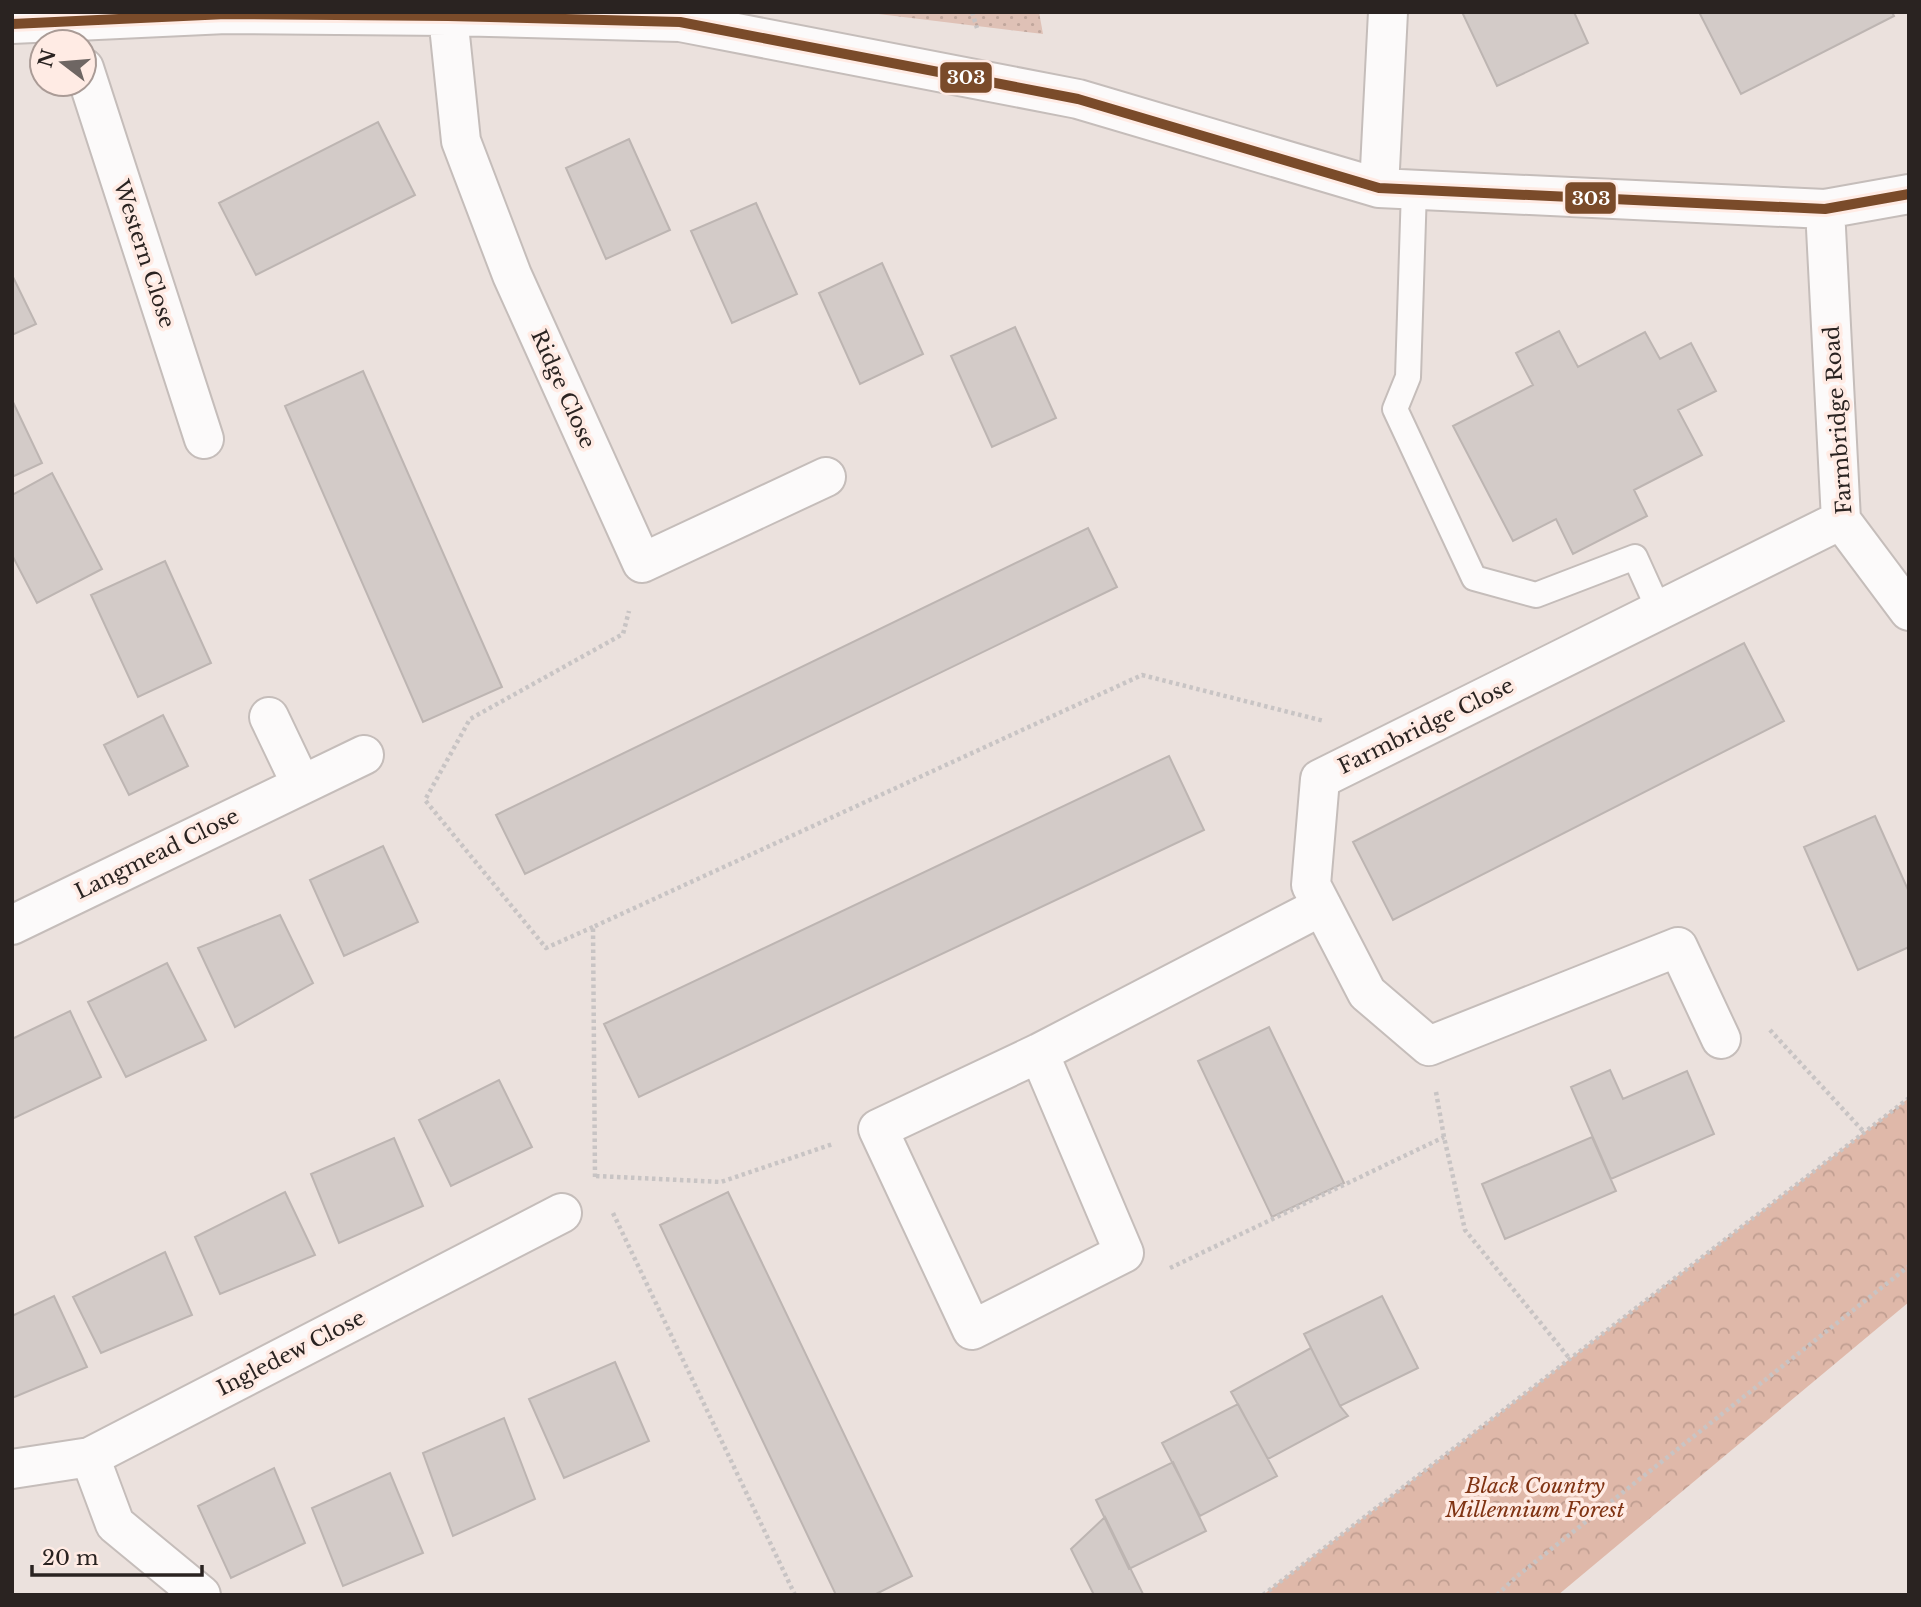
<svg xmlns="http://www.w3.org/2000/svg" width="1921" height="1607" viewBox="0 0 1921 1607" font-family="'Libre Baskerville',serif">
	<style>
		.forest { fill: url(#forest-crowns) }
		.park { fill: url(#park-dots) }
		.building { fill: #d3cbc8; stroke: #bdb5b2; stroke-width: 2 }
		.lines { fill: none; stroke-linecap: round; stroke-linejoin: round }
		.lane-casing { stroke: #c5bdba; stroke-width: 28 }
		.street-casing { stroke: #c5bdba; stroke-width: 42 }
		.path { stroke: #c8c4c4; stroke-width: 4.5; stroke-dasharray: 3.5 3.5; stroke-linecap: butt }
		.lane { stroke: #fcfafa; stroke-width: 24 }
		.street { stroke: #fcfafa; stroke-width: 38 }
		.bus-1-casing { stroke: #ffebe4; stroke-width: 16 }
		.bus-1 { stroke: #7a4b2a; stroke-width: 10 }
		.labels { text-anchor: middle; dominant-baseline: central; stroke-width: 7; stroke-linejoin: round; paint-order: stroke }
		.street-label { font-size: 21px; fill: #2a2321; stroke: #ffebe4 }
		.park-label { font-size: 21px; font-style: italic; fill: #803414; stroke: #ffebe4 }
		.line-badge { stroke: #ffebe4; stroke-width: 2.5 }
		.badge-label { font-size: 19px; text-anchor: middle; font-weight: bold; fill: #fff }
	</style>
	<defs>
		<pattern id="forest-crowns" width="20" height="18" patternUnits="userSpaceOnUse" patternTransform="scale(1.75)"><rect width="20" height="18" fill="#dfb8a9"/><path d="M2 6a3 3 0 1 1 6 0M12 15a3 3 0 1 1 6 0" fill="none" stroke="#c09e91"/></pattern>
		<pattern id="park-dots" width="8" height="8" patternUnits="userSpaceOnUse" patternTransform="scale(1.75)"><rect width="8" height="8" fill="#dfc1b6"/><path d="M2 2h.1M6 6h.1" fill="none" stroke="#c0a69c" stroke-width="1.8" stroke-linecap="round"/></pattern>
	</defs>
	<rect width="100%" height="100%" fill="#ebe1dd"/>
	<!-- forest -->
	<path class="forest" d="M1909 1098V1302L1558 1595H1263Z"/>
	<!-- park -->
	<path class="park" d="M862 12H1039L1043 34Z"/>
	<!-- building -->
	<path class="building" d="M1462 12H1574L1588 43 1497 86Z
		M1699 12H1892L1894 16 1741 94Z
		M378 122 415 195 256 275 219 203Z
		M629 139 670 230 606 259 566 168Z
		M756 203 797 294 732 323 691 231Z
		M882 263 923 354 860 384 819 293Z
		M12 275 36 324 12 335Z
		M1015 327 1056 418 992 447 951 356Z
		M1559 331 1578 367 1645 332 1660 359 1691 343 1716 391 1678 410 1702 455 1634 490 1647 516 1573 554 1556 519 1513 541 1453 426 1533 385 1516 353Z
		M363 371 502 687 423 722 285 406Z
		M12 400 42 463 12 477Z
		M52 473 102 569 37 603 12 555V495Z
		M1088 528 1117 587 525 874 496 815Z
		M165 561 211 663 138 697 91 595Z
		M1744 643 1784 721 1393 920 1353 842Z
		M163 715 188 766 129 795 104 745Z
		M1169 756 1204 830 639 1097 604 1024Z
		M1875 816 1909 892V947L1858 970 1804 847Z
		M383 846 418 922 344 956 310 880Z
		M280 915 313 983 235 1027 198 948Z
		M167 963 206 1040 126 1077 88 1002Z
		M70 1011 101 1077 12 1119V1039Z
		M1269 1027 1344 1183 1272 1217 1198 1061Z
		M1610 1070 1623 1099 1687 1071 1714 1134 1611 1179 1571 1087Z
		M499 1080 532 1147 451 1186 419 1120Z
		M1592 1137 1616 1191 1505 1239 1482 1184Z
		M394 1138 423 1206 339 1243 311 1174Z
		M285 1192 315 1255 220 1294 195 1237Z
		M728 1192 912 1576 874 1595H836L660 1225Z
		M165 1252 192 1315 101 1353 73 1297Z
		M54 1296 87 1367 12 1398V1316Z
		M1382 1296 1418 1368 1340 1406 1304 1334Z
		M1311 1348 1340 1406 1348 1416 1268 1459 1231 1392Z
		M615 1362 649 1441 564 1478 529 1399Z
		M1238 1404 1277 1476 1200 1516 1162 1443Z
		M504 1418 535 1499 453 1536 423 1453Z
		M1173 1462 1206 1531 1129 1569 1096 1500Z
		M274 1468 305 1543 231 1578 198 1506Z
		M390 1473 423 1553 343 1586 312 1508Z
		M1105 1517 1143 1594 1142 1595H1094L1071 1549Z"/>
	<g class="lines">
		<defs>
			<path id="lane" d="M1414 189 1408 377 1395 409 1474 578 1536 595 1635 557 1659 610"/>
			<path id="street" d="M448 16 461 141 512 275 642 563 826 477
				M12 24 226 14 448 16 680 22 1078 99 1379 188 1825 209 1909 194
				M84 68 204 439
				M1379 188 1388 12
				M1825 209 1841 520 1909 611
				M269 717 301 784
				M12 925 364 755
				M1721 1039 1678 947 1429 1046 1367 993 1311 885 1320 779 1841 520
				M1039 1053 1124 1253 972 1330 878 1129 1039 1053 1322 906
				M90 1457 115 1524 201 1595
				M12 1469 90 1457 562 1213"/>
		</defs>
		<!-- lane casing -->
		<use href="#lane" class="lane-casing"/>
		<!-- street casing -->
		<use href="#street" class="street-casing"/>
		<!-- path -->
		<path class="path" d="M972 12 977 28
			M593 927 546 948 425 800 470 719 623 634 629 611
			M1770 1030 1864 1132
			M1436 1092 1444 1137 1465 1230 1570 1359
			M596 1176 721 1182 833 1144
			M595 1177 593 927 1142 675 1324 721
			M613 1213 795 1595
			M1170 1268 1444 1137
			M1263 1595 1909 1098
			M1497 1595 1516 1577 1909 1266"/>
		<!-- lane -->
		<use href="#lane" class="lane"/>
		<!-- street -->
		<use href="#street" class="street"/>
		<defs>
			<path id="bus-1" d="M12 24 226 14 448 16 680 22 1078 99 1379 188 1825 209 1909 194"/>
		</defs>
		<!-- bus-1 casing -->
		<use href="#bus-1" class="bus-1-casing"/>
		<!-- bus-1 -->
		<use href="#bus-1" class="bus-1"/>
	</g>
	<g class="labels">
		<!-- street labels -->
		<g class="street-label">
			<text transform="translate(144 254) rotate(72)">Western Close</text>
			<text transform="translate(563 389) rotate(66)">Ridge Close</text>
			<text transform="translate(1838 420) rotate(-94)">Farmbridge Road</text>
			<text transform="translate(1426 726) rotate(-26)">Farmbridge Close</text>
			<text transform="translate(157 854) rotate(-26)">Langmead Close</text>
			<text transform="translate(291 1353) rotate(-27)">Ingledew Close</text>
		</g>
		<!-- park labels -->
		<g class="park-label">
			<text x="1535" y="1486">Black Country<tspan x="1535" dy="24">Millennium Forest</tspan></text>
		</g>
	</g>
	<g class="line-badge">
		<rect x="939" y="61" width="54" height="33" rx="7" fill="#7a4b2a"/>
		<rect x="1564" y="181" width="53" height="34" rx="7" fill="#7a4b2a"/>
	</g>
	<g class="badge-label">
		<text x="966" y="84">303</text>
		<text x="1591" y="205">303</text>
	</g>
	<!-- border -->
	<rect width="1921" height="1607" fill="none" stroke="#2a2321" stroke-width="28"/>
	<!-- north arrow -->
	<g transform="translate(63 63) rotate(286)"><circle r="33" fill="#ffebe4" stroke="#aa9b96" stroke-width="2"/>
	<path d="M0-5L12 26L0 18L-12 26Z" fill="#6e6663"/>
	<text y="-10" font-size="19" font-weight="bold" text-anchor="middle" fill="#2a2321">N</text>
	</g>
	<!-- scale -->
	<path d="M32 1565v10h170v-10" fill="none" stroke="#2a2321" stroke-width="3.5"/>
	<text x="42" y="1565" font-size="21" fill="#2a2321" stroke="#ffebe4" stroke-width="5" paint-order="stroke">20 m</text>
</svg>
